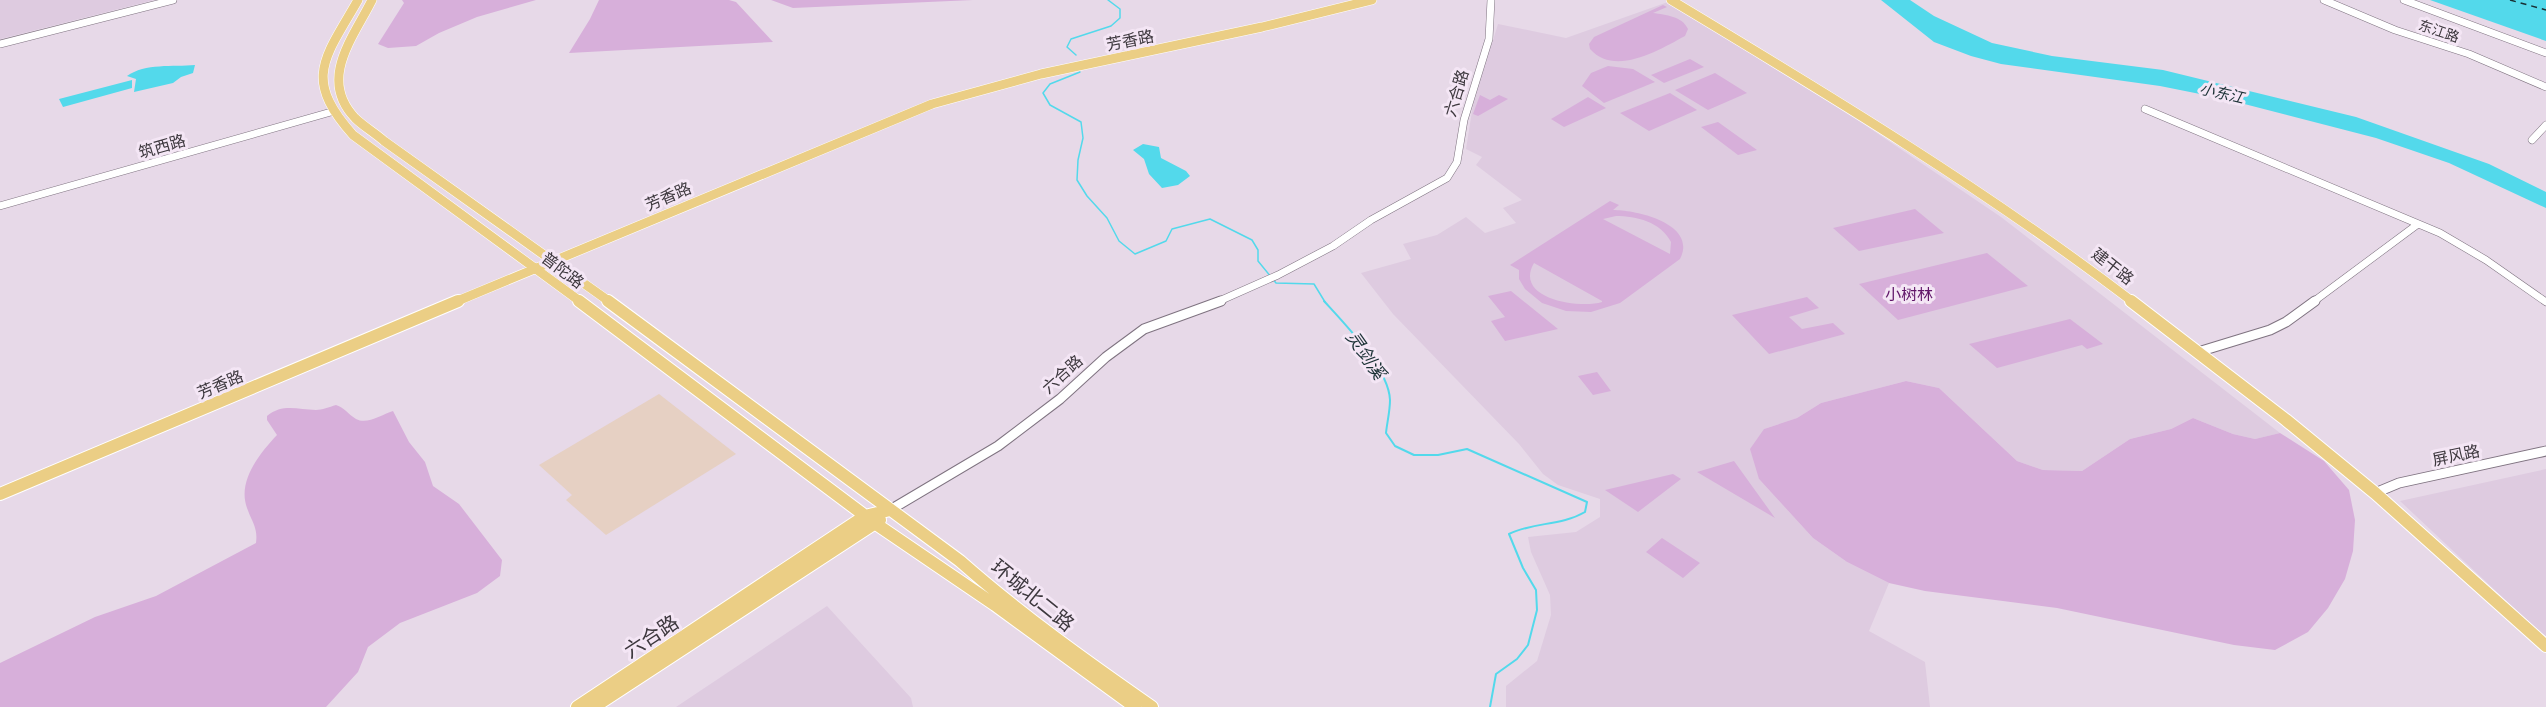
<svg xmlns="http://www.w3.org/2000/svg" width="2546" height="707" viewBox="0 0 2546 707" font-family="Mulish,'Noto Sans SC',sans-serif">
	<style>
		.commercial { fill: #e6d0c3 }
		.built { fill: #decbe0 }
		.green { fill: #d7afda; fill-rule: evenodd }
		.water { fill: #53d9eb }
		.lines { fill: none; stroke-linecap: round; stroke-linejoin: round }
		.stream-far1 { stroke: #53d9eb; stroke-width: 1.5 }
		.stream { stroke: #53d9eb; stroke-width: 2 }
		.ferry { stroke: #193034; stroke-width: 1.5; stroke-dasharray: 6 5; stroke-linecap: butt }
		.minor-far1-casing { stroke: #7f7380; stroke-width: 8 }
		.minor-casing { stroke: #7f7380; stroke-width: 11 }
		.major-far1-casing { stroke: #fff; stroke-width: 10 }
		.major-casing { stroke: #fff; stroke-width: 14 }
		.minor-far1 { stroke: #fff; stroke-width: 7 }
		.minor { stroke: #fff; stroke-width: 9 }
		.major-far1 { stroke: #ebce85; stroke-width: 9 }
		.major { stroke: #ebce85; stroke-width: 12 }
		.labels { text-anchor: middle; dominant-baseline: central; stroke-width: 6; stroke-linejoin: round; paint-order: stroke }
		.far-street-label { font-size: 14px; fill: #3d383e; stroke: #f4e6f5 }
		.far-water-label { font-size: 15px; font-style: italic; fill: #193034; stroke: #f4e6f5 }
		.street-label { font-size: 16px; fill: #3d383e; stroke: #f4e6f5 }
		.park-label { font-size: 16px; fill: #611669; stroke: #f4e6f5 }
		.water-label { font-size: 18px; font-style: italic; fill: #193034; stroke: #f4e6f5 }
		.near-street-label { font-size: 20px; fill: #3d383e; stroke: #f4e6f5 }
	</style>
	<rect width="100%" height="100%" fill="#e7d9e8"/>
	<!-- commercial -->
	<path class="commercial" d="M659 394 736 454 606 535 566 500 572 495 539 465Z"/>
	<!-- built -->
	<path class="built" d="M0 0H154L0 39Z
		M1668 2 1862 123 2001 217 2280 433 2255 439 2233 434 2193 418 2171 429 2130 439 2082 471 2043 470 2017 461 1939 388 1906 381 1821 403 1797 418 1764 429 1759 479 1813 538 1847 562 1889 583 1869 631 1925 662 1930 707H1506V686L1537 661 1551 615 1550 595 1531 552 1528 537 1576 532 1600 517V499L1558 485 1543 474 1519 444 1393 314 1361 273 1411 259 1403 244 1437 235 1466 217 1485 233 1516 223 1503 208 1522 200 1476 165 1482 157 1466 149 1473 105 1498 24 1566 38Z
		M2546 469V638L2400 501Z
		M827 606 911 698 913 707H676Z"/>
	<!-- green -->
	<path class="green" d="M402 0H536L477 17 439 33 416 46 388 48 378 44 404 3Z
		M599 0H729L736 2 773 42 569 53 590 19Z
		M771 0H973L793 8Z
		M1663 5 1667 7 1653 13C1666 15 1682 16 1688 29L1685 36C1659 50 1615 77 1590 49L1589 44 1594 37Z
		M1690 59 1704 67 1664 83 1651 75Z
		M1608 66 1633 69 1655 82 1604 103 1582 86 1591 73Z
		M1715 73 1747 93 1708 110 1675 90Z
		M1670 93 1697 110 1649 131 1620 113Z
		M1480 95 1490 100 1499 95 1508 99 1478 116 1473 114Z
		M1588 97 1606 108 1564 127 1551 119Z
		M1718 122 1757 150 1738 155 1701 127Z
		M1610 201 1619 205 1613 210C1637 210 1698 224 1680 259L1620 303 1591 312 1566 311 1542 303 1525 289 1519 279V270L1510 265ZM1616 216C1636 216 1661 222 1671 242L1670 254 1603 219ZM1534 263 1602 301V302C1580 309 1513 299 1534 263Z
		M1915 209 1944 233 1859 251 1833 228Z
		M1987 253 2028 286 1898 320 1859 284Z
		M1511 291 1558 329 1505 341 1491 321 1505 317 1488 296Z
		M1807 297 1819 308 1789 317 1802 329 1833 323 1845 334 1769 354 1732 315Z
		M2070 319 2103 344 2087 349 2082 345 1997 368 1969 344Z
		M1597 372 1611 391 1593 395 1578 376Z
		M1906 381 1939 388 2017 461 2043 470 2082 471 2130 439 2171 429 2193 418 2233 434 2255 439 2280 433 2324 461 2349 490 2355 520 2353 551 2345 579 2328 608 2308 632 2275 650 2234 645 2057 608 1925 591 1889 583 1847 562 1813 538 1759 479 1750 449 1764 429 1797 418 1821 403Z
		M336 405C345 408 348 414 356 419 367 425 381 415 393 411L409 442 425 462 433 486 459 504 502 560 500 576 477 593 400 623 368 647 358 672 326 707H0V663L95 617 156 596 256 543C258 528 252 522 247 508 237 481 260 453 277 435L267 420V416C283 403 298 410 316 410 322 410 329 407 336 405Z
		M1734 461 1775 518 1697 472Z
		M1673 474 1681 479 1638 512 1605 490Z
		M1662 538 1700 563 1683 578 1646 552Z"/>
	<!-- water -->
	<path class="water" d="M1881 0H1910L1934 16 1992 43 2052 56 2163 70 2356 117 2489 164 2546 192V208L2449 163 2376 138 2225 99 2160 86 2001 64 1971 56 1934 42Z
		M2430 0H2546V41Z
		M195 65 193 73 181 77 173 83 134 92 136 79 127 76C145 63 173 67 195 65Z
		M132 80V88L63 107 59 99Z
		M1143 144 1159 147 1161 158 1186 171 1190 176 1178 185 1162 188 1149 174 1144 159 1133 150Z"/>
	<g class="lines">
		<!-- stream-far1 -->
		<path class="stream-far1" d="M1076 55 1067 47 1071 39 1111 26 1120 18V9L1108 0
			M1080 72 1050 84 1043 93 1050 105 1081 122 1083 138 1078 160 1077 180 1087 196 1107 218 1119 241 1135 254 1166 241 1172 229 1210 219 1252 240 1258 250V261L1276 283 1314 284 1325 302"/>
		<!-- stream -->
		<path class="stream" d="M1324 301C1344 323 1389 369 1390 400 1390 411 1387 423 1386 433L1395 446 1414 455H1438L1467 449 1587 502 1585 512C1561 526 1533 522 1509 534L1523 568 1536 590 1537 610 1528 645 1517 659 1496 674 1490 707"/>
		<!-- ferry -->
		<path class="ferry" d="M2510 0 2546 10"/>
		<defs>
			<path id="minor-far1" d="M2324 0 2395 30 2469 54 2546 87
				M2404 0 2546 53
				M0 44 173 0
				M2145 109 2440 233 2486 260 2546 302
				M2532 140 2546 125
				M0 206 331 112
				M1217 302 1278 275 1333 246 1371 220 1447 178 1457 162 1464 120 1489 39 1491 0
				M2313 302 2418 224"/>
			<path id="minor" d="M2198 352 2270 330 2286 322 2315 301
				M2375 493 2399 483 2546 451
				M890 510 998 446 1060 399 1106 357 1144 329 1221 301"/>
			<path id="major-far1" d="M358 0C325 58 302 78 353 135L581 302
				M372 0C353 38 318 79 355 118 363 126 375 133 384 141L610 302
				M1671 0C1829 95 1986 190 2133 302
				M455 302 932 104 1041 74 1262 27 1372 0"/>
			<path id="major" d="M579 301 876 524 995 605 1135 707
				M608 301 960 561C1020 614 1086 661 1152 707
				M2131 301 2286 420 2375 493 2546 646
				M0 494 458 301
				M577 707 865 516 890 510
				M594 707 880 520"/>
		</defs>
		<!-- minor-far1 casing -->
		<use href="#minor-far1" class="minor-far1-casing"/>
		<!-- minor casing -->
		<use href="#minor" class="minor-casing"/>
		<!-- major-far1 casing -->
		<use href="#major-far1" class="major-far1-casing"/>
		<!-- major casing -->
		<use href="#major" class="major-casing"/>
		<!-- minor-far1 -->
		<use href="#minor-far1" class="minor-far1"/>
		<!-- minor -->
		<use href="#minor" class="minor"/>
		<!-- major-far1 -->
		<use href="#major-far1" class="major-far1"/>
		<!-- major -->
		<use href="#major" class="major"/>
	</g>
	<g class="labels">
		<!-- far-street labels -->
		<g class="far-street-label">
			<text transform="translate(2439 31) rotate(19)">东江路</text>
		</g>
		<!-- far-water labels -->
		<g class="far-water-label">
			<text transform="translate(2222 93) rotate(13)">小东江</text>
		</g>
		<!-- street labels -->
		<g class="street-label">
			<text transform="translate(1130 40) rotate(-11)">芳香路</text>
			<text transform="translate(1456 93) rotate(-73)">六合路</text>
			<text transform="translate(162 146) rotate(-16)">筑西路</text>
			<text transform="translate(668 196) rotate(-23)">芳香路</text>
			<text transform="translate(2113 266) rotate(38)">建干路</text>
			<text transform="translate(563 270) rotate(37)">普陀路</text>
			<text transform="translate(1062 374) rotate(-42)">六合路</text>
			<text transform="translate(220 384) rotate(-23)">芳香路</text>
			<text transform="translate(2456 455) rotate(-12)">屏风路</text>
		</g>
		<!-- park labels -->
		<g class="park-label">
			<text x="1909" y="294">小树林</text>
		</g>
		<!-- water labels -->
		<g class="water-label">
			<text transform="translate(1366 355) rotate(55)">灵剑溪</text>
		</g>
		<!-- near-street labels -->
		<g class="near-street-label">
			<text transform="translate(1033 595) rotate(39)">环城北二路</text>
			<text transform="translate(651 636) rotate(-33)">六合路</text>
		</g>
	</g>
</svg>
